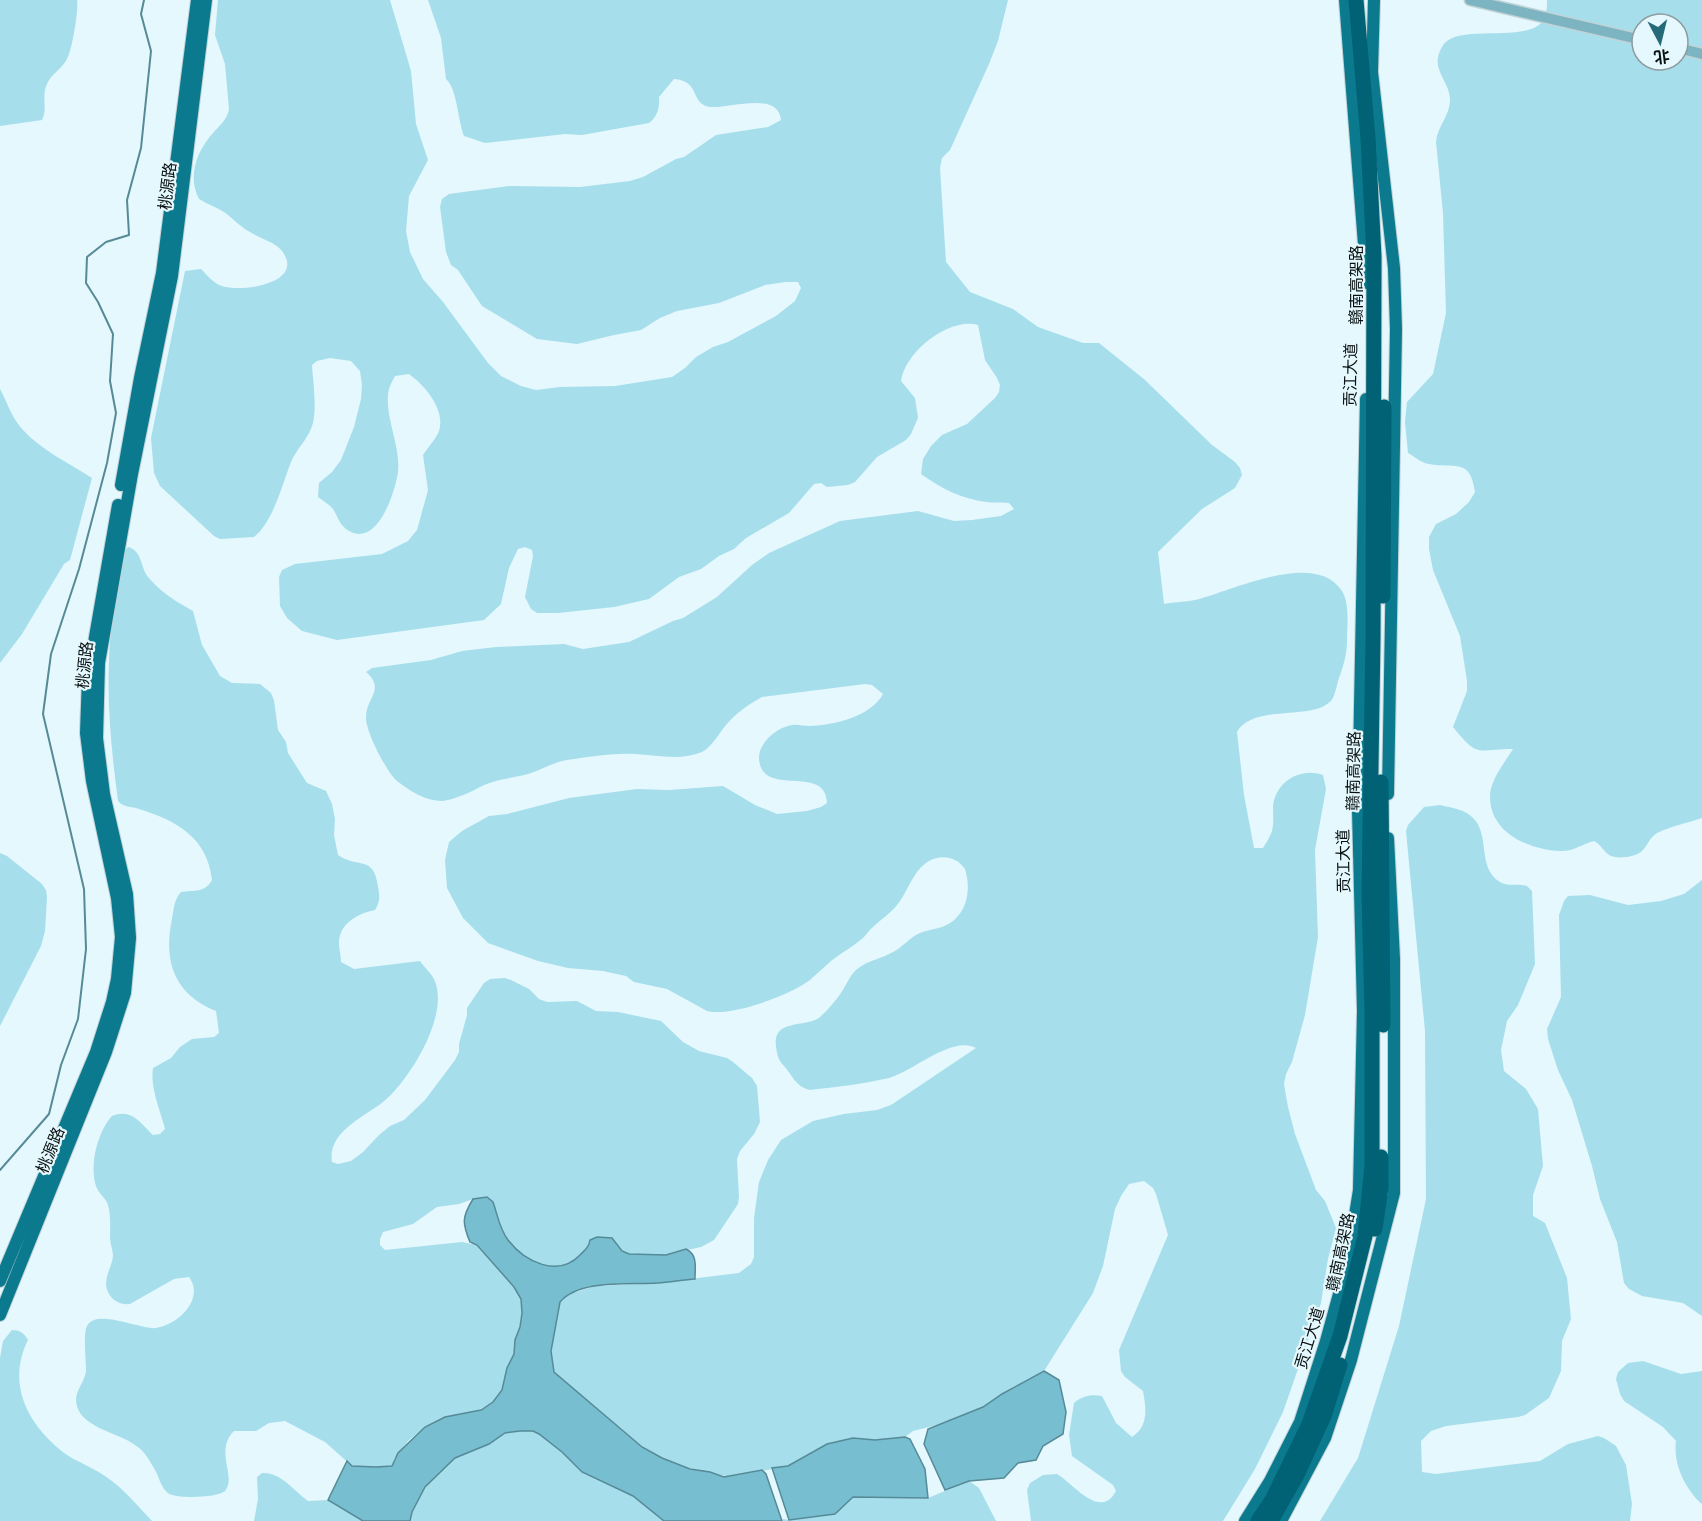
<svg xmlns="http://www.w3.org/2000/svg" width="1702" height="1521" viewBox="0 0 1702 1521" font-family="Quicksand,'Noto Sans SC',sans-serif">
	<style>
		.green { fill: #a7deec; fill-rule: evenodd }
		.water { fill: #77bed0; stroke: #568a97; stroke-width: 1.5 }
		.lines { fill: none; stroke-linecap: round; stroke-linejoin: round }
		.stream { stroke: #568a97; stroke-width: 2 }
		.minor-casing { stroke: #c1d3d7; stroke-width: 13 }
		.major-casing { stroke: #c1d3d7; stroke-width: 14 }
		.highway-casing { stroke: #c1d3d7; stroke-width: 17 }
		.minor { stroke: #7db4c2; stroke-width: 10 }
		.major { stroke: #0b7a8e; stroke-width: 12 }
		.highway { stroke: #006274; stroke-width: 15 }
		.labels { text-anchor: middle; dominant-baseline: central; stroke-width: 4.5; stroke-linejoin: round; paint-order: stroke }
		.street-label { font-size: 16px; fill: #0a1112; stroke: #e4f8fd }
	</style>
	<rect width="100%" height="100%" fill="#e4f8fd"/>
	<!-- green -->
	<path class="green" d="M0 0H77C79 8 72 51 67 59 62 69 51 74 47 84 41 96 48 108 42 120L0 126Z
		M218 0H390L411 71 416 124 428 160 409 196 406 231 410 252 423 279 443 302 488 363 501 376 521 386 536 390 560 387 615 386 672 377 685 368 696 357 713 347 728 342 776 316 795 301 801 288 798 282H785L765 285 719 303 677 311 660 318 641 330 614 335 577 344 537 339 482 306 458 270 451 265 446 252 440 207 442 199 449 194 456 193 509 186 580 187 630 181 643 177 676 159 684 157 716 135 768 127 781 120C778 91 731 108 711 107 689 105 702 81 674 79L659 97C660 108 657 117 649 123L582 135 565 134 485 143 464 136C458 121 457 88 446 79L441 38 428 0H1008L998 41 989 64 950 150 942 158 940 168 946 262 970 292 1013 309 1038 327 1083 343H1099L1145 380 1212 445 1235 462 1240 468 1242 475 1235 488 1202 509 1158 552 1164 604C1174 602 1185 602 1195 600 1232 591 1315 549 1342 591 1350 604 1347 626 1347 641 1347 655 1343 667 1338 681 1337 686 1335 693 1333 698 1318 723 1253 702 1237 732L1244 795 1254 848H1263C1266 843 1270 837 1272 831 1274 823 1273 815 1273 807 1275 782 1300 767 1323 775L1326 789 1315 850 1318 937 1305 1015 1292 1062 1286 1074 1284 1084 1288 1107 1295 1134 1316 1190 1325 1201 1336 1228 1328 1259 1321 1303 1283 1412 1255 1469 1223 1521H1031L1027 1490 1030 1483 1043 1475 1057 1474C1073 1483 1100 1521 1116 1491L1113 1485 1072 1456 1069 1435 1074 1403C1082 1396 1091 1394 1102 1396L1116 1423 1132 1437C1149 1426 1146 1408 1143 1391L1125 1377 1121 1371 1119 1350 1168 1235 1156 1194 1153 1188 1144 1181 1129 1184 1121 1196 1115 1209 1103 1266 1093 1293 1044 1371 1002 1394 983 1407 941 1424 913 1431 905 1437 875 1440 853 1438 827 1444 788 1466 730 1477 684 1467 662 1458 642 1447 554 1372 551 1351 560 1301 564 1296 595 1286 657 1283 739 1273 751 1264 754 1257V1218L759 1182 768 1160 781 1140 813 1121 844 1114 877 1110 891 1105 976 1048C952 1035 912 1072 889 1078 863 1084 836 1087 810 1090 796 1087 793 1076 784 1066 778 1060 777 1054 776 1046 772 1018 808 1028 820 1017 828 1010 835 1001 841 993 847 984 851 972 860 967 870 960 883 958 893 952 903 947 910 937 920 933 933 928 947 929 957 917 969 904 970 885 965 869 957 857 942 854 929 861 913 870 908 892 897 905 890 914 881 919 873 927 869 930 867 934 864 937 854 946 841 953 831 961 824 967 817 974 810 980 790 995 732 1017 707 1011L667 989 634 982 626 976 603 971 568 968 538 961 488 943 463 918 447 888 445 860 449 842 462 831 489 816 507 814 569 798 637 789 669 790 723 786 755 805 777 814 807 811 821 807 827 803C826 763 762 799 759 759 758 743 777 727 792 725 798 724 804 726 810 726 834 725 870 717 883 694L872 685 865 684 762 697C749 704 736 713 726 725 719 733 712 747 702 752 681 761 657 755 635 754 613 753 589 757 567 760 554 762 541 770 528 774 514 778 498 779 484 785 473 791 454 800 442 801 425 801 410 791 397 781 387 773 365 730 366 717 366 698 386 689 366 672L372 668 431 660 462 651 496 647 564 644 583 649 629 642 673 621 683 618 717 597 752 565 769 553 840 521 918 511 954 521 972 520 1001 516 1014 509 1009 503C1001 502 993 503 986 502 962 499 940 488 921 474L923 459 931 446 942 435 967 424 995 398 999 392 1000 385 997 378 985 360 978 325C949 317 905 352 901 381L915 398 918 418 911 434 906 440 877 457 855 482 848 485 827 487 821 483 814 484 789 513 746 538 734 549 719 556 701 569 679 577 649 599 614 607 558 613H537L531 609 525 597 533 556 532 550 525 547 518 549 509 568 501 604 484 620 337 640 302 631 287 618 280 606 279 577 282 570 295 564 382 554 408 541 417 530 428 490 423 455C428 447 436 439 439 431 446 409 424 385 409 374L395 376C393 380 390 385 389 389 383 414 401 445 398 472 395 492 378 547 349 531 340 526 338 517 333 509 329 504 323 501 318 497L319 483 332 472 341 460 354 427 361 399 362 385 360 371 351 361 330 358 317 361 312 365C313 380 316 402 314 417 312 436 298 446 291 462 282 485 273 522 254 537L220 539 214 536 160 486 154 473 151 438 185 271 201 269C207 275 214 284 222 286 242 293 306 283 282 251 274 241 260 239 250 232 240 227 233 218 224 212 216 207 207 204 199 199 187 176 197 151 213 133 220 125 227 120 229 109L225 64 215 35Z
		M1547 0H1702V818C1688 823 1671 826 1657 833 1650 837 1648 845 1642 851 1636 857 1619 859 1611 856 1604 853 1601 844 1594 841 1582 844 1573 852 1559 851 1527 849 1489 832 1490 795 1491 779 1505 762 1513 749 1476 749 1479 759 1453 727L1467 691V681L1460 636 1433 570 1429 549V537L1436 524 1456 514 1469 502 1475 492C1470 457 1455 469 1429 464 1422 463 1415 457 1408 453L1405 422 1407 402 1433 374 1446 313 1443 213 1436 142C1437 127 1451 114 1450 99 1449 79 1429 69 1442 47 1455 22 1523 44 1542 22 1547 16 1547 7 1547 0ZM1642 24H1678V60H1642Z
		M0 389C7 402 12 419 23 430 41 450 69 463 92 478L70 560 64 564 22 634 0 663Z
		M129 547C143 553 140 566 148 577 163 594 174 600 193 611L202 645 220 676 232 683 260 684 271 693 274 700 278 730 286 742 288 753 307 783 326 791 332 804 335 819 334 835 338 855C357 869 374 854 378 887 380 896 380 902 375 910 359 913 339 923 339 943 339 949 341 956 341 962L354 969 420 961C424 967 431 973 434 979 451 1014 409 1081 383 1102 364 1117 327 1132 332 1162L338 1164 351 1161 363 1152 379 1135 390 1126 404 1120 425 1100 455 1060 459 1052V1044L467 1015V1008L484 983 490 979 505 978 511 980 529 989 539 999 547 1002 577 1001 596 1011 618 1012 661 1021 683 1042 699 1051 727 1058 733 1062 752 1078 757 1086 760 1122 754 1134 740 1151 737 1159 739 1197 738 1204 714 1240 701 1247 666 1255 629 1254 622 1251 589 1247C584 1252 578 1260 572 1263 537 1280 499 1241 495 1208L473 1199 459 1204 437 1207 413 1224 383 1232 380 1239V1245L385 1250 462 1242 477 1245 514 1287 521 1299 522 1306 520 1327 515 1340 514 1354 507 1368 502 1390 493 1402 475 1412 445 1417 425 1427 408 1441 394 1459 392 1466 376 1467 352 1466 325 1442 285 1421 269 1423 256 1431H234C214 1451 237 1477 225 1491 218 1498 175 1499 168 1493 161 1488 159 1477 155 1470 149 1460 145 1451 135 1445 119 1432 77 1428 76 1400 76 1390 85 1381 86 1371 86 1360 83 1333 87 1326 97 1308 140 1330 156 1328 179 1325 205 1298 189 1277L174 1279 130 1304C121 1305 112 1301 108 1292 102 1279 112 1268 113 1256 113 1250 110 1244 110 1238 110 1227 111 1216 108 1205 106 1198 98 1193 96 1186 89 1165 98 1131 112 1116 132 1108 140 1123 153 1135L160 1134 165 1129C160 1109 150 1088 153 1068L171 1058 180 1047 192 1039 214 1037 219 1033 216 1011C174 994 163 961 172 919 174 908 174 900 181 892 194 890 205 893 212 880 207 837 177 821 139 809 131 806 124 808 118 801 112 755 107 709 109 662 110 625 116 587 122 551Z
		M1440 805C1451 808 1466 809 1474 819 1490 836 1477 868 1500 882 1507 887 1519 883 1527 886L1532 891 1535 964 1518 1005 1507 1021 1501 1050 1504 1071 1526 1089 1538 1109 1543 1166 1533 1195V1216L1545 1223 1567 1278 1571 1319 1562 1341 1561 1371 1549 1398 1525 1415 1518 1417 1446 1426 1431 1431 1421 1441 1422 1472 1436 1474 1540 1461 1568 1444 1598 1436 1604 1438 1616 1446 1626 1465 1632 1504 1630 1521H1320L1358 1458 1399 1326 1426 1199 1425 1031 1406 831 1408 825 1424 807Z
		M0 853 7 856 42 884 46 890 47 897 45 931 41 946 0 1026Z
		M1702 880V1316L1683 1303 1642 1296 1629 1289 1624 1283 1617 1242 1600 1199 1592 1166 1572 1100 1558 1070 1548 1039 1547 1029 1561 997 1559 915 1564 901 1568 896 1590 895 1628 905 1661 901 1684 894Z
		M12 1330C20 1330 24 1333 28 1340 6 1384 28 1425 64 1453 77 1462 92 1467 105 1476 123 1488 137 1505 152 1521H0V1358L3 1341Z
		M1643 1361 1681 1374 1702 1371V1504C1685 1489 1673 1464 1676 1441L1663 1427 1624 1401 1620 1394 1616 1379 1618 1372 1628 1363Z
		M520 1431H533L539 1434 562 1452 582 1472 633 1496 664 1521H410L412 1512 425 1487 455 1458 505 1433Z
		M262 1473C281 1472 294 1491 308 1501L328 1500 363 1521H254L258 1499 257 1477Z
		M969 1481 979 1488 996 1521H782L783 1519 789 1520 835 1514 853 1497 928 1498Z"/>
	<!-- water -->
	<path class="water" d="M487 1197 493 1202C498 1216 499 1228 508 1240 525 1262 558 1278 580 1255 585 1250 589 1247 590 1240L597 1237 612 1238 622 1251 629 1254 666 1255 686 1249C698 1255 695 1267 695 1279 683 1280 670 1282 658 1283 630 1285 580 1279 560 1302L551 1351 554 1372 642 1447 662 1458 690 1469 710 1472 724 1477 762 1470 766 1474 782 1521H664L633 1496 582 1472 562 1452 539 1434 533 1431H520L505 1433 489 1444 455 1458 425 1487 412 1512 410 1521H363L328 1500 347 1461 352 1466 376 1467 392 1466 398 1453 425 1427 445 1417 481 1410 493 1402 502 1390 507 1368 514 1354 515 1340 520 1327 522 1313 521 1299 514 1287 477 1245 470 1242C462 1223 462 1217 473 1199Z
		M1044 1371 1059 1380 1066 1412 1063 1434 1043 1446 1036 1460 1018 1463 1004 1478 969 1481 945 1490 924 1444 928 1429 983 1407 1002 1394Z
		M905 1437 910 1439 925 1469 928 1498 853 1497 835 1514 789 1520 772 1468 788 1466 827 1444 853 1438 875 1440Z"/>
	<g class="lines">
		<!-- stream -->
		<path class="stream" d="M0 1170 49 1114 61 1065 78 1019 86 949 84 889 43 714 51 654 79 569 107 463 116 413 110 381 113 334 98 302 86 283 87 257 106 242 129 235 127 200 141 148 151 51 141 14 144 0"/>
		<defs>
			<path id="minor" d="M1470 0 1642 40
				M1678 48 1702 54"/>
			<path id="major" d="M1345 0 1367 283
				M1374 0 1372 72 1394 268 1396 329 1388 794
				M121 485 140 378 162 273 197 0
				M0 1281 96 1052 112 1002 117 979 121 937 117 898 92 781 86 733 88 677 118 505
				M0 1315 106 1052 125 993 130 938 127 894 104 794 97 738 99 663 132 474 172 276 206 0
				M1245 1521 1270 1481 1300 1422 1326 1341 1347 1265 1359 1190 1363 1011 1358 810 1366 399
				M1281 1521 1325 1438 1351 1360 1394 1193V959L1388 838"/>
			<path id="highway" d="M1383 596 1384 407
				M1381 782 1383 1025
				M1375 1229 1381 1188V1157
				M1258 1521 1272 1500 1309 1424 1340 1336 1365 1236 1372 1165V1011L1369 894 1373 638 1374 257 1368 138 1356 0
				M1271 1521 1298 1473 1324 1416 1340 1365"/>
		</defs>
		<!-- minor casing -->
		<use href="#minor" class="minor-casing"/>
		<!-- major casing -->
		<use href="#major" class="major-casing"/>
		<!-- highway casing -->
		<use href="#highway" class="highway-casing"/>
		<!-- minor -->
		<use href="#minor" class="minor"/>
		<!-- major -->
		<use href="#major" class="major"/>
		<!-- highway -->
		<use href="#highway" class="highway"/>
	</g>
	<g class="labels">
		<!-- street labels -->
		<g class="street-label">
			<text transform="translate(167 186) rotate(-83)">桃源路</text>
			<text transform="translate(1356 285) rotate(-90)">赣南高架路</text>
			<text transform="translate(1350 375) rotate(-89)">贡江大道</text>
			<text transform="translate(84 665) rotate(-84)">桃源路</text>
			<text transform="translate(1353 771) rotate(-89)">赣南高架路</text>
			<text transform="translate(1343 861) rotate(-91)">贡江大道</text>
			<text transform="translate(50 1150) rotate(-68)">桃源路</text>
			<text transform="translate(1340 1252) rotate(-78)">赣南高架路</text>
			<text transform="translate(1309 1338) rotate(-73)">贡江大道</text>
		</g>
	</g>
	<!-- north arrow -->
	<g transform="translate(1660 42) rotate(173)"><circle r="28" fill="#e4f8fd" stroke="#8d9c9f" stroke-width="1.5"/>
	<path d="M0-4.5L10 22L0 15L-10 22Z" fill="#246a79"/>
	<text y="-9" font-size="16" font-weight="bold" text-anchor="middle" fill="#0a1112">北</text>
	</g>
</svg>
